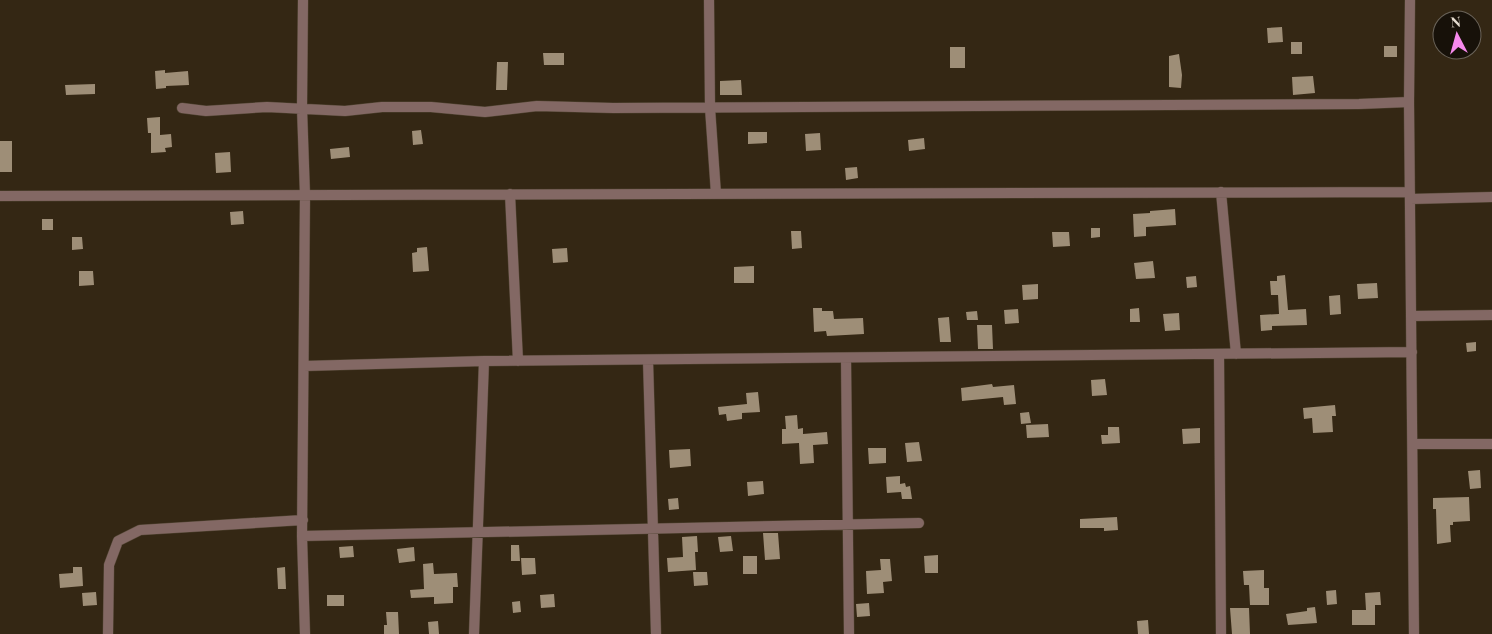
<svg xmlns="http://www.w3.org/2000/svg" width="1492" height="634" viewBox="0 0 1492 634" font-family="'Playfair Display',serif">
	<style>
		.building { fill: #9e8e77 }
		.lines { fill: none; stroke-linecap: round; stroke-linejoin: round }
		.street-casing { stroke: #504432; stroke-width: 11 }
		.street { stroke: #836864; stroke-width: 10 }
	</style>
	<rect width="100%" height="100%" fill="#342714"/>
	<!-- building -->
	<path class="building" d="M1282 27 1283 42 1268 43 1267 28Z
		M1291 42H1302V54H1291Z
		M1384 46H1397V57H1384Z
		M950 47H965V68H950Z
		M543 53H564V65H544Z
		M1179 54 1182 75 1181 88 1169 87V56Z
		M497 62H508L507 90H496Z
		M165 70V73L188 71 189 85 166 86V88L156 89 155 71Z
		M1313 76 1315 93 1293 95 1292 77Z
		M741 80 742 95H720V81Z
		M95 84V94L66 95 65 85Z
		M160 117V135L171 134 172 147 165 148 166 152 151 153V133H148L147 118Z
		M421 130 423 144 413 145 412 131Z
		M748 132H767V143L748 144Z
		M820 133 821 150 806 151 805 134Z
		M924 138 925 149 909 151 908 140Z
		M0 141H12V172H0Z
		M349 147 350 157 331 159 330 149Z
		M230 152 231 172 216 173 215 153Z
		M857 167 858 178 846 180 845 168Z
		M1175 209 1176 225 1146 227V236L1134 237 1133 214 1150 213V211Z
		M243 211 244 224 231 225 230 212Z
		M42 219H53V230H42Z
		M1091 228H1100V237L1091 238Z
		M791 231H801L802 248 792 249Z
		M1052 232H1069L1070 246 1053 247Z
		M72 237H82L83 249 72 250Z
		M427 247 429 271 413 272 412 253 417 252V248Z
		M567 248 568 262 553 263 552 249Z
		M1153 261 1155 278 1136 279 1134 263Z
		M754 266V283H734V267Z
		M79 271H93L94 285 79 286Z
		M1285 275 1288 310 1306 309 1307 325 1272 326V330L1261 331 1260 315 1279 314 1278 295H1271L1270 281H1277V276Z
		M1196 276 1197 287 1187 288 1186 277Z
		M1377 283 1378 298 1358 299 1357 284Z
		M1038 284V299L1023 300 1022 285Z
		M1340 295 1341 314 1330 315 1329 296Z
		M813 308H822V311H833L834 319 863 318 864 334 827 336 826 331 814 332Z
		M1139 308 1140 322H1130V309Z
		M1018 309 1019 323 1005 324 1004 310Z
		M977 311 978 320H967L966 312Z
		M1179 313 1180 330 1165 331 1163 314Z
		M949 317 951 342H940L938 318Z
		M977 325H992L993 349H978Z
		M1476 342V351L1467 352 1466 343Z
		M1105 379 1107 395 1092 396 1091 380Z
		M992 384 993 387 1014 385 1016 404 1004 405 1003 397 962 401 961 388Z
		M758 392 760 412 742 413V419L727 421 726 414 719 415 718 407 747 404 746 393Z
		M1335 405 1336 416H1332L1333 432 1313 433 1312 418 1304 419 1303 408Z
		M1029 412 1031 423 1021 424 1020 413Z
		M797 415 798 429 803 428V434L827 432 828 444 813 445 814 463 800 464 799 443 782 444V429H786L785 416Z
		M1048 424 1049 437 1027 438 1026 425Z
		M1108 427H1119L1120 443 1102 444 1101 435H1108Z
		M1200 428V443L1183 444 1182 429Z
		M919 442 922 461 907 462 905 443Z
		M868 448H886V463L869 464Z
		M690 449 691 466 670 468 669 450Z
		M1480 470 1481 488 1470 489 1468 471Z
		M900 476V484L905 483 906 487 910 486 912 499H902L901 492 887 493 886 477Z
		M763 481 764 494 748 496 747 482Z
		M1469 497 1470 521 1453 522V525H1450L1451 542 1437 544 1436 509H1433V498Z
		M678 498 679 509 669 510 668 499Z
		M1117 517 1118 530 1104 531V528H1080V519Z
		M763 533H778L780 559 765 560Z
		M697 536 698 552H695L696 570 668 572 667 558 683 557 682 537Z
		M731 536 733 551 720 552 718 537Z
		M511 545H519L520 561H511Z
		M353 546 354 557 340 558 339 547Z
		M414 547 415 561 399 563 397 549Z
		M938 555V573H925L924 556Z
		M743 556H757V574H743Z
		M521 558H535L536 574 522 575Z
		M880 559H890L892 581 883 582 884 593 867 594 866 571 881 570Z
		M433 563 434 574 457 573 458 587H453V603L434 604V597L411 598 410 590 424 589 423 564Z
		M73 567H82L83 586 60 588 59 574 73 573Z
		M285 567 286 589H278L277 568Z
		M1264 570V588H1269V605H1250L1249 585H1244L1243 571Z
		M693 572H707L708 585 694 586Z
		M1336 590 1337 604 1327 605 1326 591Z
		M96 592 97 605 83 606 82 593Z
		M1380 592 1381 605H1375V625H1352V610H1366L1365 593Z
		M554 594 555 607 541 608 540 595Z
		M327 595H344V606H327Z
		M520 601 521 612 513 613 512 602Z
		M869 603 870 616 857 617 856 604Z
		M1315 607 1317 623 1288 625 1286 614 1307 611V608Z
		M1230 608H1249L1250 634H1232Z
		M386 612H398L399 634H384V625H387Z
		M1148 620 1149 634H1138L1137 621Z
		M438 621 439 634H429L428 622Z"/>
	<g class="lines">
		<defs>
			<path id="street" d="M303 0 302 108 305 195 302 536 305 634
				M709 0 710 108 716 194
				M1410 0 1409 102 1414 634
				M182 108 206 111 267 107 345 111 382 107H431L485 112 537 106 613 108 1359 104 1409 102
				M1221 192 1236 354
				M510 194 518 361
				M0 196 1410 192
				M1410 199 1492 197
				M1411 316 1492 315
				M1219 354 1221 634
				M846 358 849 634
				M648 360 656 634
				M304 366 484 361
				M1413 444H1492
				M302 536 919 523
				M108 634 109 565 118 541 140 530 303 520
				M474 634 484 361 1412 352"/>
		</defs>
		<!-- street casing -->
		<use href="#street" class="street-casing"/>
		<!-- street -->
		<use href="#street" class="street"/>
	</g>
	<!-- north arrow -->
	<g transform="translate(1457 35) rotate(354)"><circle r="24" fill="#171109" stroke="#6a6359"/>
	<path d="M0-4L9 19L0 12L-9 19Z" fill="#f689ed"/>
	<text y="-8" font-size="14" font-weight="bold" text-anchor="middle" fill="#e6ddd1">N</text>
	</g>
</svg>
